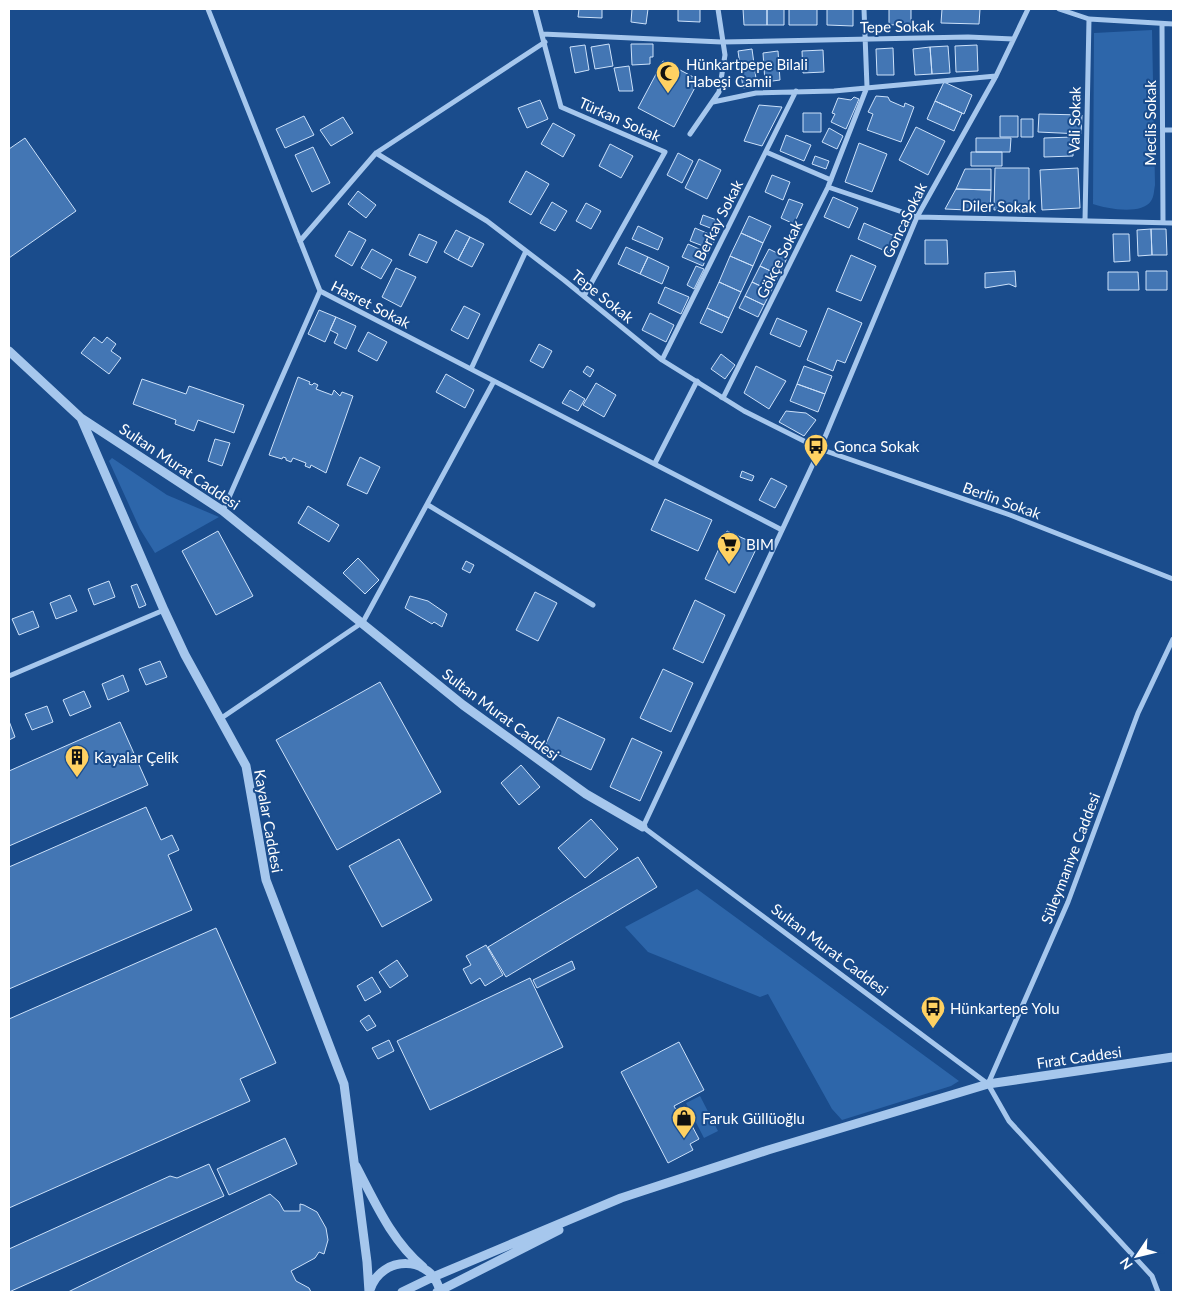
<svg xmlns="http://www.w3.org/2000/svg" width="1182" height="1301" viewBox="0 0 1182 1301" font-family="Lato,sans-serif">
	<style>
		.green { fill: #2d66aa }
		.building { fill: #4376b4; stroke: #cce1fa }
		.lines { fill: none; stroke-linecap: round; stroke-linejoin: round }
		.minor { stroke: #a6c7ed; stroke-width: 5 }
		.tertiary { stroke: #a6c7ed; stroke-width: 9 }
		.labels { text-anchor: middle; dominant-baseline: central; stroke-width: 4; stroke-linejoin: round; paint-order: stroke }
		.street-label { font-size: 15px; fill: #fff; stroke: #1a4c8c }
		.poi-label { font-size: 15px; fill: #fff; stroke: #1a4c8c; text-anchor: start }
	</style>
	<rect width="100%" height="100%" fill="#1a4c8c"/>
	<!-- green -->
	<path class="green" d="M1152 30 1155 185C1154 190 1154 197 1151 201 1142 215 1107 209 1093 204L1094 33Z
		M112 458 167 495 219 517 155 553 140 529 109 461Z
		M697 889 959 1081 951 1086 842 1120 832 1109 768 994 760 997 648 952 625 927Z
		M700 1096 718 1131 704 1138 686 1103Z"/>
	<!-- building -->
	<path class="building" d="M579 9H602V18L578 17Z
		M632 9H648L646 24 631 22Z
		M678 9H700V22L678 21Z
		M743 9H767V25H744Z
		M767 9H784V25H767Z
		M789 9H817V25H789Z
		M827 9H853V26L827 25Z
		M889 9H911V24L889 25Z
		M942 9H980L979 24 941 23Z
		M609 44 613 66 595 69 591 47Z
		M631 44H653V57H650V64L632 65Z
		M585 45 589 70 575 73 570 47Z
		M977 45 978 71 956 72 955 46Z
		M948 46 950 73 932 74 930 47Z
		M930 47 932 74 915 75 913 49Z
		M893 48 894 75H877L876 49Z
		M752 49 757 86 743 88 738 51Z
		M823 50 824 72 803 73 802 51Z
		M778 51 780 80 765 82 763 53Z
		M663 61 699 80 674 127 638 108Z
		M629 66 633 91H619L614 68Z
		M944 82 972 95 964 114 935 101Z
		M876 96 888 97 890 101 904 107 905 103 914 107 901 142 867 130 873 114 868 112Z
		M854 97 859 99 846 129 831 122 835 114 832 113 838 98 851 100Z
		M540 100 548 119 527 128 518 108Z
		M935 101 962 113 954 131 927 119Z
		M759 105 782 107 762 146 744 141Z
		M803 113H821V132H803Z
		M1039 114 1082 115 1081 134 1038 132Z
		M304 116 314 135 285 148 276 129Z
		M1000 116H1018V137H1000Z
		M343 117 353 133 331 146 320 130Z
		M1021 119H1033V137H1021Z
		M553 123 575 135 563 157 541 144Z
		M916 127 945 141 928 175 899 160Z
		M829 128 843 136 837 149 822 142Z
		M786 135 811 145 804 161 780 151Z
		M1073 137V156L1044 157V138Z
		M25 138 76 211 9 258V149Z
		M976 138H1011L1010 152H976Z
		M859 143 887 154 872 192 845 182Z
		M610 144 633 156 621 178 599 166Z
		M313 147 330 183 312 192 295 155Z
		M971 152H1002V166H971Z
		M678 153 693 161 682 183 667 175Z
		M815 156 829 161 826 169 812 164Z
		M699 159 721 170 707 199 685 188Z
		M995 168H1029V210H994Z
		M1078 168 1080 208 1042 210 1040 170Z
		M965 169H991V190L956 189Z
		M526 171 549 184 531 215 509 202Z
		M772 175 790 182 783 200 765 192Z
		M956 189 991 190 990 211 945 209Z
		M358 191 376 205 366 218 348 204Z
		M833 197 858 208 849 228 824 217Z
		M789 199 803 204 794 224 781 218Z
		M552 202 567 211 555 231 540 223Z
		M586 203 601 211 591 229 576 221Z
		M703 215 722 222 718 231 700 224Z
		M749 216 771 226 763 243 741 233Z
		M864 223 897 237 890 253 858 239Z
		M638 226 663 238 658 250 632 239Z
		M695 228 716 237 711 249 690 241Z
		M1151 229H1166L1167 255H1152Z
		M1151 229 1152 255 1138 256 1137 230Z
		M456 230 470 237 458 260 444 252Z
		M349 231 366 240 352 266 335 256Z
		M741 233 763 243 753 266 730 256Z
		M419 234 437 242 427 263 409 255Z
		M1113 234H1129L1130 261 1114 262Z
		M470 237 484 244 472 267 458 260Z
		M925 240H947L948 264H925Z
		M688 244 708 253 703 266 682 257Z
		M626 247 648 257 640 274 618 264Z
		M372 249 392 260 381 279 361 268Z
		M769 249 787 258 779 275 760 266Z
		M851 255 876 266 861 301 836 291Z
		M730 256 753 266 741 292 719 282Z
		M648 257 669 267 662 284 640 274Z
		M696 266 704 269 694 289 687 285Z
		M760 266 779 275 771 291 752 282Z
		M396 268 416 277 401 307 382 297Z
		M1015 271 1016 287 1009 284 985 288V273Z
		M1146 271H1167V290H1146Z
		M1108 272H1138L1139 290H1108Z
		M719 282 741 292 729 318 707 308Z
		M752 282 771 291 764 305 745 296Z
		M665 287 689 297 681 314 658 303Z
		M745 296 764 305 758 317 739 308Z
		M464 306 480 314 468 339 451 330Z
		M707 308 729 318 722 333 700 323Z
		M828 308 862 323 845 363 837 360 833 371 807 360Z
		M319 310 336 317 325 342 308 334Z
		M650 313 674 325 666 342 642 330Z
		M336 317 356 326 346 349 334 343 338 334 330 330Z
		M777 318 807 331 800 347 770 334Z
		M368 332 387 342 377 361 358 351Z
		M94 337 102 343 107 337 116 344 111 351 121 358 109 374 81 353Z
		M539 344 552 351 543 368 530 361Z
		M721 354 735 365 725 379 711 369Z
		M587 366 594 370 590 377 583 372Z
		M756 366 786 381 769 409 744 393Z
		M804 366 832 376 825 394 797 384Z
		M446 374 474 390 465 408 436 392Z
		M298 377 310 382 309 384 312 385 314 383 318 385 316 389 332 395 334 390 340 396 342 392 353 396 326 473 311 465 310 468 305 466 306 463 293 458 291 462 286 460V458L283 457 282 459 269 455Z
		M142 379 186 394 189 386 244 405 234 433 198 420 194 431 175 424 176 420 133 404Z
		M596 383 616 395 604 417 583 405Z
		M797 384 825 394 818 412 790 401Z
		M570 390 585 399 578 411 562 403Z
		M786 411 806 413 816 420 804 436 779 422Z
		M215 439 230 443 222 466 208 461Z
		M360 457 380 467 367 494 347 485Z
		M742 471 754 476 752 481 740 477Z
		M771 478 787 486 775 508 759 500Z
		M665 499 712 520 698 551 651 530Z
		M308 506 339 525 329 542 298 523Z
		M218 531 253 596 216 615 182 551Z
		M727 531 758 545 735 593 705 579Z
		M358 558 379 580 365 594 343 573Z
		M466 561 474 565 470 573 462 569Z
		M109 581 115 597 94 605 88 589Z
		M137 584 146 605 139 608 131 586Z
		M535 592 557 603 538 641 516 630Z
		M70 595 77 611 56 619 50 603Z
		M410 596 428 601 447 614 442 627 434 622 432 624 405 608Z
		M695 600 725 615 703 663 673 649Z
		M33 611 39 627 19 635 12 619Z
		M160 661 167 677 146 685 139 669Z
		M663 669 693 683 671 732 640 718Z
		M123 675 129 691 108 700 102 684Z
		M380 682 441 792 337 850 276 740Z
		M84 691 91 707 70 716 63 700Z
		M47 706 53 722 32 730 25 714Z
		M558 717 605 739 591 770 544 748Z
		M9 721 15 737 9 740Z
		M120 722 148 785 9 846V771Z
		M632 738 662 752 640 801 610 787Z
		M521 765 540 787 519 805 501 783Z
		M146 807 161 840 172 835 179 850 168 855 192 910 9 989V867Z
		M591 819 618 849 585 878 558 848Z
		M399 839 432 900 382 927 349 866Z
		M638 857 657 887 506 977 488 947Z
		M216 928 276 1063 240 1079 250 1101 9 1208V1019Z
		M486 945 503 975 485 986 480 978 471 984 463 969 471 965 466 956Z
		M397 960 408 976 390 988 379 972Z
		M572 961 575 969 537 988 533 980Z
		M372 977 381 992 365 1001 357 986Z
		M530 978 563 1047 430 1110 397 1041Z
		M369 1015 376 1026 367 1031 360 1021Z
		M389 1040 394 1051 378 1059 372 1048Z
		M679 1042 704 1090 674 1106 685 1127 691 1124 699 1139 690 1144 693 1150 668 1163 621 1072Z
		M285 1138 297 1164 229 1195 217 1169Z
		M209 1164 224 1196 9 1292V1249L170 1176 177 1178Z
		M270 1194 279 1202 284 1211H300V1204L304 1205 317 1212 326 1228 328 1240 324 1254 319 1252 315 1258 291 1271 296 1281 309 1288 311 1292H68Z"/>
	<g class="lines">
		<!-- minor -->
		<path class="minor" d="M208 9 320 291 782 530
			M535 9 561 107 665 152 584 296
			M1028 9 996 76 917 217 820 449 643 827 988 1084 1009 1121 1152 1276 1158 1292
			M1059 9 1089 19 1173 24
			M1162 24 1163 222
			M542 34 722 42 968 37 1013 39
			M713 102 756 93 834 91 996 76
			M1164 130H1173
			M690 134 719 92 725 55 718 9
			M766 152 831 180
			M376 153 487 221 564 280 662 360 744 411 820 449 1010 515 1173 579
			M828 187 917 217 1173 223
			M1085 220 1089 19
			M300 241 376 153 545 42
			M662 360 796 91
			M471 369 526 251
			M721 397 723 398 828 187 867 87 864 9
			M655 463 697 381 699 383
			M428 505 593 605
			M223 511 320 291
			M9 676 164 610
			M220 719 363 622 494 381
			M988 1084 1068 902 1138 713 1173 639"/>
		<!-- tertiary -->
		<path class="tertiary" d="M9 351 81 418 223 511 463 705 586 794 643 827
			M81 418 164 610 185 655 246 766 266 880 344 1084 367 1262 369 1292
			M356 1166C375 1202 391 1240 423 1267
			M370 1290C381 1254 433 1255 440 1292
			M402 1292 433 1277 621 1198 768 1150 988 1084 1173 1057
			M437 1292 559 1230"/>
	</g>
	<!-- icons -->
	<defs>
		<symbol id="mosque-pin" viewBox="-11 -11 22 30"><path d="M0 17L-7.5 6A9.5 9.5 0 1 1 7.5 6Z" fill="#ffd162" stroke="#1a4c8c"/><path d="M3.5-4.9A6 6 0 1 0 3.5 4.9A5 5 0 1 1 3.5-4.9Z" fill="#111"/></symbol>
		<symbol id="bus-pin" viewBox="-11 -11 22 30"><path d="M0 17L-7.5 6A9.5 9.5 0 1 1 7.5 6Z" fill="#ffd162" stroke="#1a4c8c"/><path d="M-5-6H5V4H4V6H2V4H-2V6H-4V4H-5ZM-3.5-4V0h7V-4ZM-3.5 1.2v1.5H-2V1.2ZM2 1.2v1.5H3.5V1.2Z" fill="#111"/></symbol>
		<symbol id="supermarket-pin" viewBox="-11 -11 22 30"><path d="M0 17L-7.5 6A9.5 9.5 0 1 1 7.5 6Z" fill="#ffd162" stroke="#1a4c8c"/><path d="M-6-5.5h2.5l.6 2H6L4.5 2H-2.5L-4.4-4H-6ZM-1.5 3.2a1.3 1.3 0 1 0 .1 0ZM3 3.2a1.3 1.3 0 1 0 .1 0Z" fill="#111"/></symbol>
		<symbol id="building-pin" viewBox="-11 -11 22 30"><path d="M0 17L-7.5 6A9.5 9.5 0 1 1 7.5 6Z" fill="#ffd162" stroke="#1a4c8c"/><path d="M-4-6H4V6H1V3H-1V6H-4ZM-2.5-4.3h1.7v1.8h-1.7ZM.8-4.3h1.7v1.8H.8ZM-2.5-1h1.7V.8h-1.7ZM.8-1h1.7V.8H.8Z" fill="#111"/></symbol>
		<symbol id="shop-pin" viewBox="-11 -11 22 30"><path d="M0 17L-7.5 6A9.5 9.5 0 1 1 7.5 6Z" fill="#ffd162" stroke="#1a4c8c"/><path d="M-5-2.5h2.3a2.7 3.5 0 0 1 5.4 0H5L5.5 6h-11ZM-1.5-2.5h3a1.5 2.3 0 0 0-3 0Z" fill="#111"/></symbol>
	</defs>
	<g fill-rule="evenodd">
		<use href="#mosque-pin" x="654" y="59" width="28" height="38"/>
		<use href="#bus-pin" x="802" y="432" width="28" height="38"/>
		<use href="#supermarket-pin" x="715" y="530" width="28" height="38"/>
		<use href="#building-pin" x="63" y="743" width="28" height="38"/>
		<use href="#bus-pin" x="919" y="994" width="28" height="38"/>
		<use href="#shop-pin" x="670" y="1104" width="28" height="38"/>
	</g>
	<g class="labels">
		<!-- street labels -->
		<g class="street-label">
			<text transform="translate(897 26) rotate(-1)">Tepe Sokak</text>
			<text transform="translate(620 119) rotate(24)">Türkan Sokak</text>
			<text transform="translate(1074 120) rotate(-89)">Vali Sokak</text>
			<text transform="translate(1150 123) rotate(-90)">Meclis Sokak</text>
			<text transform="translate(999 206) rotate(1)">Diler Sokak</text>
			<text transform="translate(718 220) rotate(-63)">Berkay Sokak</text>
			<text transform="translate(904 220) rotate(-64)">GoncaSokak</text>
			<text transform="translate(779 259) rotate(-64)">Gökçe Sokak</text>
			<text transform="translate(603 296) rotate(39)">Tepe Sokak</text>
			<text transform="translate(371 304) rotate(27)">Hasret Sokak</text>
			<text transform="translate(180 466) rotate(34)">Sultan Murat Caddesi</text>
			<text transform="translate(1002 500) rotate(20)">Berlin Sokak</text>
			<text transform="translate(501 714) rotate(37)">Sultan Murat Caddesi</text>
			<text transform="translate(269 821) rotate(80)">Kayalar Caddesi</text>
			<text transform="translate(1070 858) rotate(-69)">Süleymaniye Caddesi</text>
			<text transform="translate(830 949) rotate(37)">Sultan Murat Caddesi</text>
			<text transform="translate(1079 1057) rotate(-8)">Fırat Caddesi</text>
		</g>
		<!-- poi labels -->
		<g class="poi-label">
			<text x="686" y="64">Hünkartpepe Bilali<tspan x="686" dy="17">Habeşi Camii</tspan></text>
			<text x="834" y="446">Gonca Sokak</text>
			<text x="746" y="544">BIM</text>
			<text x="94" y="757">Kayalar Çelik</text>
			<text x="950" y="1008">Hünkartepe Yolu</text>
			<text x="702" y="1118">Faruk Güllüoğlu</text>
		</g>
	</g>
	<!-- border -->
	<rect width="1182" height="1301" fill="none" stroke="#ffffff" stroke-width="20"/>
	<!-- north arrow -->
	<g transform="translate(1137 1256) rotate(235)" stroke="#1a4c8c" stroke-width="4" paint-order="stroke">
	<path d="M0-4L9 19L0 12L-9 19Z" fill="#ffffff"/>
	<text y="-8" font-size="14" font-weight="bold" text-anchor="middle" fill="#ffffff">N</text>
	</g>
</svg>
